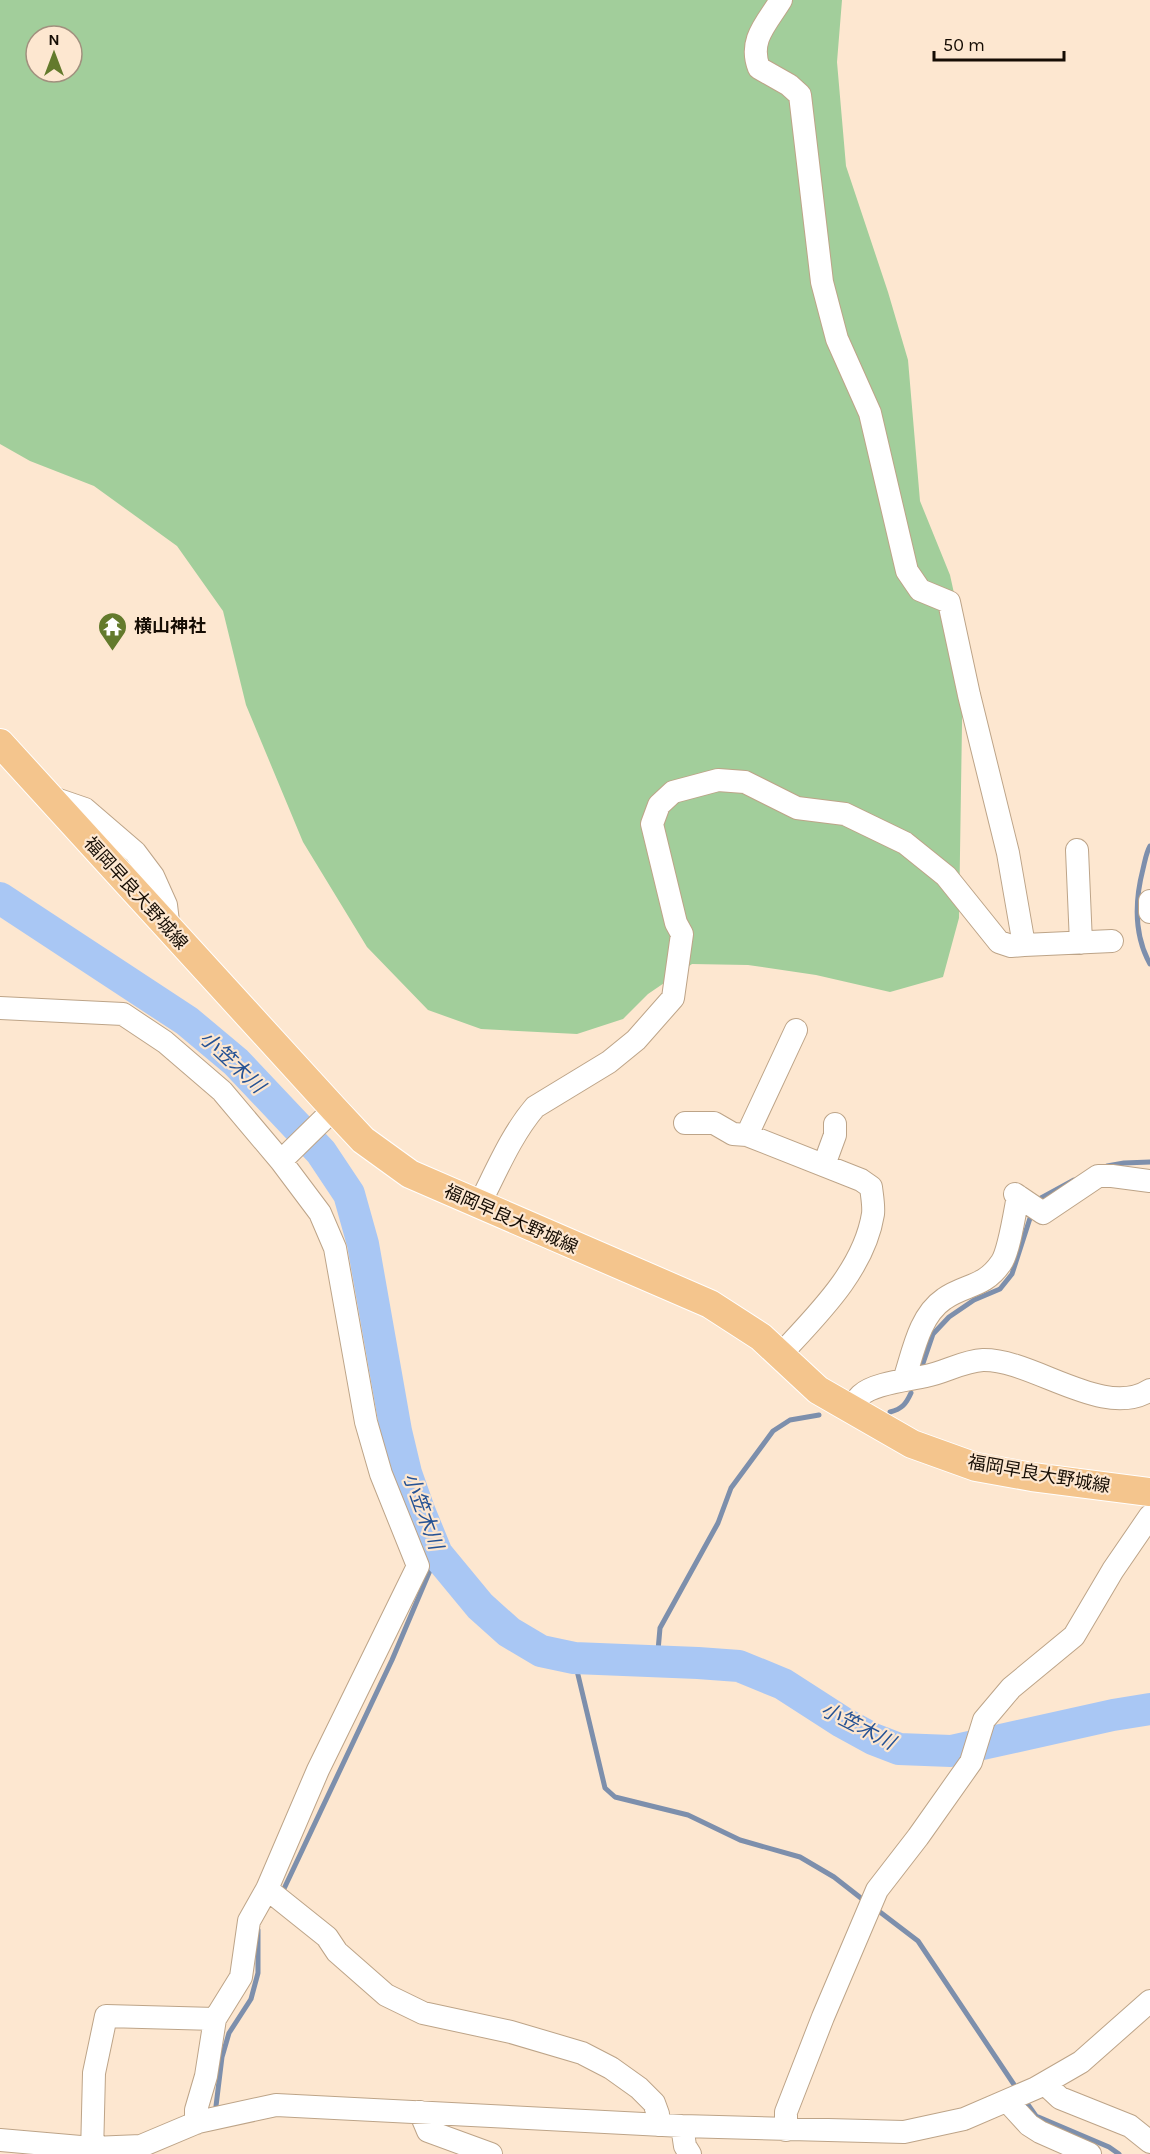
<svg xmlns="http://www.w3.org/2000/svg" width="1150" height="2154" viewBox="0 0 1150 2154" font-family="Karla,'Noto Sans JP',sans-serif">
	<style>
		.green { fill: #a2ce9b; fill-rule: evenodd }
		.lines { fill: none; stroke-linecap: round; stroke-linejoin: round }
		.stream { stroke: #7d8fac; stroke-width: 5 }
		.river { stroke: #a9c7f4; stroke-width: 32 }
		.minor-casing { stroke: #bda488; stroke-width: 24 }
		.major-casing { stroke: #fff; stroke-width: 30 }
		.minor { stroke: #fff; stroke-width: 22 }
		.major { stroke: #f4c58d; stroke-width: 28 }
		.labels { text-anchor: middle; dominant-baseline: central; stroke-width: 4.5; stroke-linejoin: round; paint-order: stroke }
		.poi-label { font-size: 18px; font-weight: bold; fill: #160d04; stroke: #fde7d0; text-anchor: start }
		.street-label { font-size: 18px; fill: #160d04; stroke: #fde7d0 }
		.water-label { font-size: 20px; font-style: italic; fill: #255294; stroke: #fde7d0 }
	</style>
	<rect width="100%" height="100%" fill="#fde7d0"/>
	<!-- green -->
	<path class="green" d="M0 0H842L837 62 846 166 888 292 908 360 920 501 950 575 961 625 963 659 959 918 943 977 890 992 816 975 748 965 692 964 648 994 623 1019 577 1034 481 1029 428 1010 367 947 303 842 246 705 223 611 177 546 94 486 30 461 0 444ZM36 36H72V72H36Z"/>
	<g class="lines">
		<!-- stream -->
		<path class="stream" d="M1150 846C1146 853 1145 861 1143 869 1135 900 1134 935 1150 964
			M1107 1166 1124 1163 1150 1162
			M1039 1202 1041 1198 1074 1180
			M920 1372 933 1334 949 1317 974 1300 1000 1289 1012 1274 1032 1212
			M890 1412C902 1409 906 1404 911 1393
			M574 1658 605 1788 615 1797 688 1815 740 1840 800 1857 834 1877 866 1902
			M657 1662 660 1628 718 1523 731 1488 773 1431 790 1420 819 1415
			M282 1893 392 1660 437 1554
			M876 1909 918 1941 1017 2089
			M1024 2099 1036 2116 1109 2147 1119 2154
			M216 2106 222 2057 229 2033 251 1999 258 1973V1930"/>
		<!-- river -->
		<path class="river" d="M0 898 187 1021 236 1062 321 1152 349 1194 363 1244 396 1431 406 1473 419 1510 437 1554 480 1606 509 1632 541 1651 574 1658 698 1663 739 1666 783 1684 842 1722 873 1739 899 1749 951 1751 1113 1715 1150 1709"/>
		<defs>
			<path id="minor" d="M50 797 85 809 135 852 153 876 166 905 169 930
				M1077 850 1081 943
				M1150 901V912
				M1024 945 1112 941
				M0 1008 123 1014 165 1042 222 1091 281 1161 320 1213 335 1248 366 1422 381 1474 418 1566 318 1770 267 1889 249 1921 241 1977 215 2019 106 2016 94 2073 92 2154
				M685 1123H714L733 1134 747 1135
				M281 1161 334 1109
				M824 1165 835 1135V1124
				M1015 1194 1043 1213 1098 1176H1112L1150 1181
				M479 1205C496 1172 511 1135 535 1107L609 1062 636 1040 673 998 682 934 676 923 652 824 659 805 673 792 718 780 745 782 797 808 845 814 905 843 946 876 999 942 1011 946 1024 945 1008 853 969 695 949 602 920 590 907 571 870 413 837 339 822 282 800 95 789 85 759 68C748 40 767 23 781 0
				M780 1355C817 1315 864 1270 873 1214 874 1206 872 1196 871 1187L861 1180 747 1135 796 1030
				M904 1380C913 1353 919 1316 944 1299 965 1284 984 1288 1001 1263 1009 1252 1015 1211 1018 1196
				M849 1409C853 1405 857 1399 861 1395 874 1383 909 1380 926 1376 946 1372 963 1361 983 1360 1033 1359 1104 1420 1150 1390
				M267 1889 327 1937 337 1952 386 1995 423 2013 511 2032 582 2053 611 2068 639 2088 654 2103 658 2114V2125
				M1045 2084 1060 2098 1130 2126 1150 2142
				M1008 2102 1029 2125 1040 2132 1090 2154
				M420 2112 428 2131 491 2154
				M196 2123V2110L206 2076 215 2019
				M682 2126 685 2146 690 2154
				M786 2130V2112L823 2017 877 1890 918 1837 971 1762 984 1720 1011 1688 1074 1636 1113 1570 1150 1516
				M0 2140 92 2148 141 2146 198 2122 276 2105 682 2126 904 2132 964 2119 1036 2088 1081 2062 1150 2001"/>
			<path id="major" d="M0 743 334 1109 363 1140 410 1174 710 1304 761 1337 818 1390 912 1444 976 1467 1032 1477 1150 1492"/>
		</defs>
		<!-- minor casing -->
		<use href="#minor" class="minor-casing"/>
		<!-- major casing -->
		<use href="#major" class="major-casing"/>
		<!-- minor -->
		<use href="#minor" class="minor"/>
		<!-- major -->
		<use href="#major" class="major"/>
	</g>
	<!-- icons -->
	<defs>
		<symbol id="temple-pin" viewBox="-11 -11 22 30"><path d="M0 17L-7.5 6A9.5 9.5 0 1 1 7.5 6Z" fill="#637a2c" stroke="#fde7d0"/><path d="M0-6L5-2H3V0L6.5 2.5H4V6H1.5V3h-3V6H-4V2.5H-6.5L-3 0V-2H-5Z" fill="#fff"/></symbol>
	</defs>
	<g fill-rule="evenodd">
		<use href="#temple-pin" x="96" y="610" width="33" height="45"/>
	</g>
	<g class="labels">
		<!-- poi labels -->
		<g class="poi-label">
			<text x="134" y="626">横山神社</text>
		</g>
		<!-- street labels -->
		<g class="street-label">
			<text transform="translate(136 893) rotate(48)">福岡早良大野城線</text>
			<text transform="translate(511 1219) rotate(24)">福岡早良大野城線</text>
			<text transform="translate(1039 1474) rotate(10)">福岡早良大野城線</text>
		</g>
		<!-- water labels -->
		<g class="water-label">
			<text transform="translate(232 1062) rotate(43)">小笠木川</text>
			<text transform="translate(423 1511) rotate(70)">小笠木川</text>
			<text transform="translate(858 1726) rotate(27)">小笠木川</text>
		</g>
	</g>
	<!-- north arrow -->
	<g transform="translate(54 54)"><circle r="28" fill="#fde7d0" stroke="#a1907e" stroke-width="1.5"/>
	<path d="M0-4.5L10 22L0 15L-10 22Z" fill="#637a2c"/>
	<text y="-9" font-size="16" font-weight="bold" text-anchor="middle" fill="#160d04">N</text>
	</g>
	<!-- scale -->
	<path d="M934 51v9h130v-9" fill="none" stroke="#160d04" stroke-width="3"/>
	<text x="943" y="51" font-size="18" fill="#160d04" stroke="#fde7d0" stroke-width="4.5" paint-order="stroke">50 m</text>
</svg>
